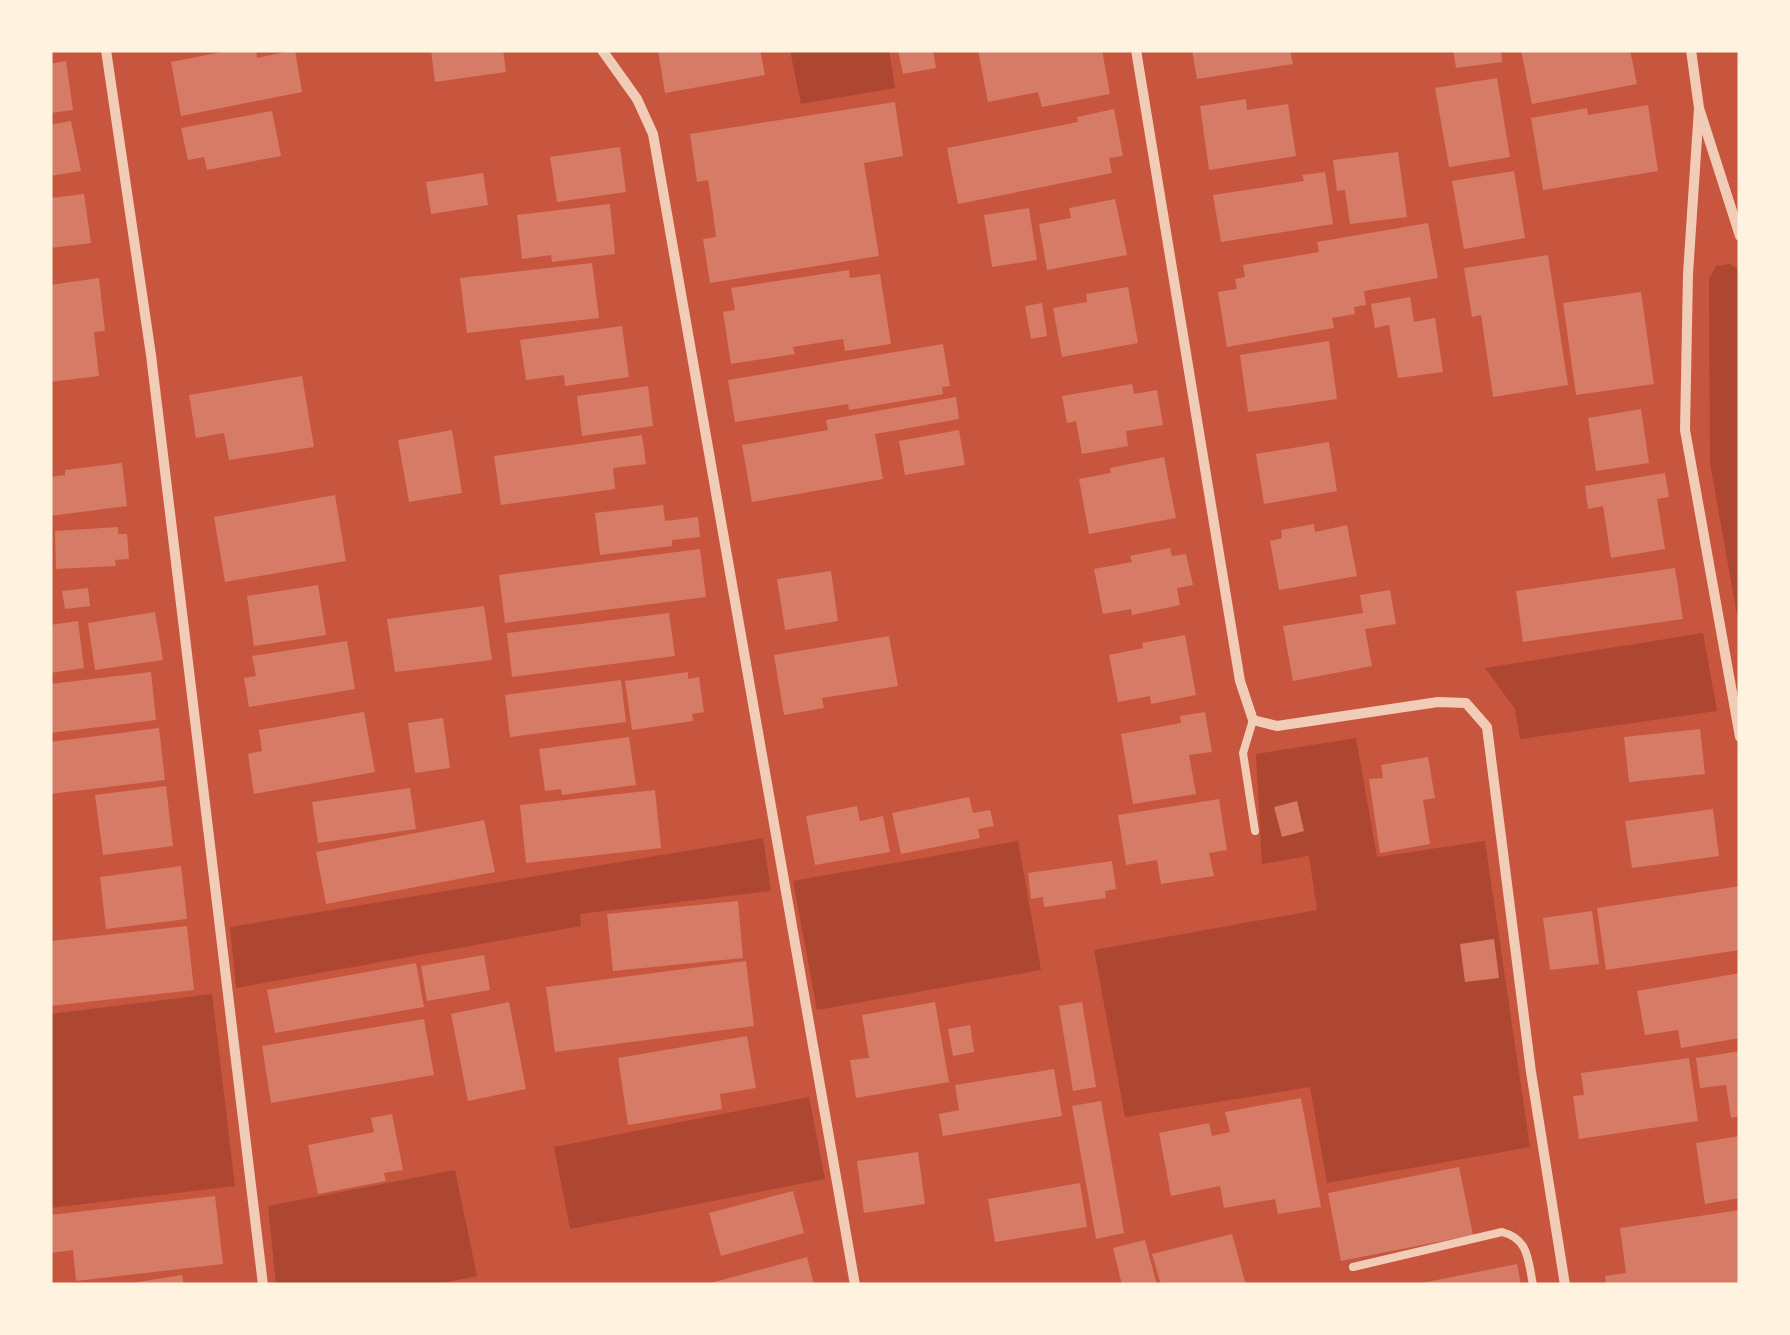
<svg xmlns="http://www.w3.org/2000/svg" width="1790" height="1335" viewBox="0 0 1790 1335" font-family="Roboto,sans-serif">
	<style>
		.green { fill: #ae4732 }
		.building { fill: #d67c66 }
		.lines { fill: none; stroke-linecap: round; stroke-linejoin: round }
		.service { stroke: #f1ccb7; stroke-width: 8 }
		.minor { stroke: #f1ccb7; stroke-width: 10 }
	</style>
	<rect width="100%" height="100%" fill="#c8553d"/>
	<!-- green -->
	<path class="green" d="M790 50H889L895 88 801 104Z
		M1730 264 1740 271V632L1710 463 1709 279 1716 266Z
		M1703 633 1717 711 1520 739 1515 709 1485 668Z
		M1356 738 1377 857 1485 841 1530 1147 1327 1183 1310 1087 1125 1117 1094 950 1317 910 1309 856 1262 864 1256 754Z
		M763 838 771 891 580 914 581 926 236 988 230 927Z
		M1018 841 1041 970 817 1010 793 881Z
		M212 994 235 1186 50 1208V1014Z
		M809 1097 825 1179 570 1229 554 1147Z
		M455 1170 477 1276 433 1285H276L268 1206Z"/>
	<!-- building -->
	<path class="building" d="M232 50H256L257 58 295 50 302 92 181 116 171 62Z
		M431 50H503L506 72 435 82Z
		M658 50H760L765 75 665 93Z
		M898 50H933L936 68 903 74Z
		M978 50H1102L1110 94 1042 107 1038 92 988 102Z
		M1192 50H1290L1293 64 1197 79Z
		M1453 50H1501L1502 62 1456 68Z
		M1521 50H1630L1637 84 1532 104Z
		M66 61 73 110 50 113V64Z
		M1497 78 1510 157 1449 167 1435 88Z
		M1246 99 1247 110 1288 104 1296 156 1209 170 1200 106Z
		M895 102 903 156 864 163 879 256 710 283 703 239 716 237 713 213 708 180 697 182 690 134Z
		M1648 105 1658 171 1543 190 1531 118 1587 108 1588 115Z
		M1114 109 1123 156 1109 158 1112 173 958 204 947 148 1078 122 1077 117Z
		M272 111 281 156 207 170 204 157 188 160 181 128Z
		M71 121 81 171 50 176V125Z
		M620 147 626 192 557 202 550 157Z
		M1398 152 1407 217 1350 224 1345 190 1337 191 1333 160Z
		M1514 171 1525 238 1464 249 1452 181Z
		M1325 172 1333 224 1221 242 1213 195 1304 181 1302 175Z
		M483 173 488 205 431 214 426 182Z
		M84 194 91 243 50 248V198Z
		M1115 199 1127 255 1047 270 1039 224 1071 218 1069 208Z
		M610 204 615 254 552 262 551 255 522 259 517 215Z
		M1029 208 1037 260 992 267 984 215Z
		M1428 223 1438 278 1364 291 1366 305 1354 307 1355 314 1332 318 1334 328 1227 347 1218 292 1237 289 1235 279 1245 277 1243 265 1319 252 1317 242Z
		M1548 255 1568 385 1493 397 1481 315 1472 317 1464 268Z
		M592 263 599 318 467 333 460 278Z
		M849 270 850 278 880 274 891 344 845 351 843 339 793 347 795 354 731 364 723 312 735 310 731 288Z
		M99 278 105 331 94 332 99 376 50 382V285Z
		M1128 287 1138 343 1062 357 1053 308 1087 302 1086 294Z
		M1641 292 1654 384 1576 395 1563 303Z
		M1410 297 1414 322 1435 318 1443 372 1398 378 1389 325 1375 328 1371 304Z
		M1042 303 1047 336 1031 339 1025 306Z
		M622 326 629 377 565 386 564 375 526 380 520 340Z
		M1329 341 1337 399 1248 412 1240 355Z
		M943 344 950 386 942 387 943 394 849 410 848 404 735 422 728 380Z
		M302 376 314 447 229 460 224 433 196 438 189 395Z
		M1132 384 1134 394 1157 390 1163 425 1126 431 1128 446 1082 454 1076 421 1067 423 1062 396Z
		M648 386 653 426 582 436 577 396Z
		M956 397 959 419 875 434 883 479 752 502 742 445 828 430 826 420Z
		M1641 409 1649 463 1596 471 1588 418Z
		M452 430 462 493 409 502 398 440Z
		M959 430 965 465 905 475 899 441Z
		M642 435 646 464 613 468 615 489 501 505 494 456Z
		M1329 442 1337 491 1264 504 1256 454Z
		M1164 457 1176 518 1089 534 1079 479 1111 473 1110 468Z
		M122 463 127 506 50 516V477L65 475V470Z
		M1665 473 1669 497 1657 499 1665 549 1611 558 1603 506 1588 509 1585 486Z
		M335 495 346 561 225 582 214 517Z
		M663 505 665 521 698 517 700 537 672 540V546L600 555 595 513Z
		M1314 524 1315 532 1347 525 1357 576 1279 590 1270 541 1282 538 1281 530Z
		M118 527V534H127L129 559 115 560 116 566 56 569 55 531Z
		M1170 548 1172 556 1186 554 1193 585 1177 588 1180 605 1132 615 1131 609 1103 614 1094 569 1132 562 1130 556Z
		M700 549 706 597 505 623 499 575Z
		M1675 568 1683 619 1523 642 1516 591Z
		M831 571 838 621 785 630 777 579Z
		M318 585 326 635 254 646 247 596Z
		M88 588 90 606 65 609 62 591Z
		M1390 590 1396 624 1365 629 1372 666 1293 681 1283 626 1363 613 1360 595Z
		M484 606 492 660 395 672 387 619Z
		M155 612 163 660 95 670 88 623Z
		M669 613 675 656 512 677 507 633Z
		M78 621 84 668 50 673V625Z
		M1185 635 1196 695 1151 704 1150 696 1118 702 1109 655 1143 648 1142 643Z
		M889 636 898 686 822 698 824 708 784 715 774 655Z
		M347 641 355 689 249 707 244 678 256 676 252 656Z
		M151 672 156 720 50 733V684Z
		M688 672V679L699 677 704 712 692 714 693 721 632 730 625 681Z
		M621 680 626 722 510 737 505 695Z
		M364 712 375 772 254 794 248 754 262 751 259 730Z
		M1205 712 1212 752 1189 755 1196 794 1133 804 1121 734 1181 723 1180 716Z
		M443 718 450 768 415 773 408 723Z
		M159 728 165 780 50 794V742Z
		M1700 729 1705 774 1629 782 1624 737Z
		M629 737 636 785 562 795 561 789 545 791 539 749Z
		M1428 757 1435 798 1423 800 1430 844 1380 853 1369 779 1383 778 1381 765Z
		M166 786 173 846 103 855 95 795Z
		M410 788 416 829 318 843 312 802Z
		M655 790 661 848 526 863 520 805Z
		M969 797 973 813 990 810 994 826 978 829 980 838 901 854 892 813Z
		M1219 799 1227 850 1209 853 1214 876 1161 884 1157 860 1126 865 1118 815Z
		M1297 801 1304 831 1282 837 1274 807Z
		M857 806 860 821 883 816 890 852 815 865 806 816Z
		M1713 809 1719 856 1632 868 1625 821Z
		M484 820 495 872 326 904 316 852Z
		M1112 861 1116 889 1105 891 1106 898 1044 907 1043 897 1031 899 1028 873Z
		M181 866 187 919 106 929 100 877Z
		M1740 886V950L1606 970 1597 908Z
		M738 901 743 958 613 971 607 914Z
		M1592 911 1599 964 1550 970 1543 918Z
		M187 926 194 990 50 1006V941Z
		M1494 939 1499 978 1465 982 1460 944Z
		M484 955 490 990 427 1001 421 966Z
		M746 961 754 1026 555 1052 546 987Z
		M416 963 424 1007 275 1033 267 990Z
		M1740 973V1038L1681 1048 1678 1030 1645 1035 1637 991Z
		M509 1002 526 1089 468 1101 451 1014Z
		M935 1002 949 1082 856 1098 850 1060 869 1058 862 1015Z
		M1082 1002 1096 1087 1073 1091 1059 1006Z
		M424 1019 434 1075 271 1103 262 1046Z
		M970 1025 974 1052 953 1056 948 1029Z
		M747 1036 756 1088 720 1094 722 1109 628 1125 618 1058Z
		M1740 1051V1116L1731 1118 1726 1085 1700 1088 1696 1058Z
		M1689 1058 1698 1121 1579 1139 1573 1096 1584 1095 1581 1073Z
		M1054 1069 1062 1116 943 1136 939 1114 959 1110 955 1085Z
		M1301 1098 1321 1207 1278 1214 1275 1199 1224 1208 1220 1186 1171 1196 1159 1133 1209 1123 1212 1136 1230 1132 1225 1112Z
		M1101 1101 1124 1233 1096 1239 1072 1106Z
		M392 1114 403 1170 384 1173 386 1181 318 1194 308 1145 374 1132 371 1118Z
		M1740 1136V1198L1705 1204 1696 1143Z
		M918 1152 925 1204 864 1213 857 1161Z
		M1459 1167 1473 1235 1341 1261 1328 1193Z
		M1080 1183 1087 1227 995 1242 988 1199Z
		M793 1191 804 1233 721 1256 709 1213Z
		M215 1196 223 1264 76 1281 73 1250 51 1253 50 1215Z
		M1740 1210V1285H1606L1605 1276 1626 1273 1620 1228Z
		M1232 1234 1246 1285H1161L1152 1254Z
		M1145 1240 1157 1285H1122L1113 1248Z
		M807 1257 814 1285H707V1284Z
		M1517 1264 1521 1285H1423L1422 1283Z
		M182 1275 184 1285H132V1283Z"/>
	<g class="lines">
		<!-- service -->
		<path class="service" d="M1253 720 1243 753 1255 831
			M1353 1267 1502 1232C1529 1239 1528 1260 1533 1285"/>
		<!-- minor -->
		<path class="minor" d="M106 50 151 355 263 1285
			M602 50 637 99 653 134 855 1285
			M1136 50 1240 681 1253 720 1277 726 1438 702 1466 703 1487 727 1531 1072 1565 1285
			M1691 50 1699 108 1740 236
			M1699 108 1688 274 1685 430 1740 737"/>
	</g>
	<!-- border -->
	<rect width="1790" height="1335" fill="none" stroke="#fff3e0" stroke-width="105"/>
</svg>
